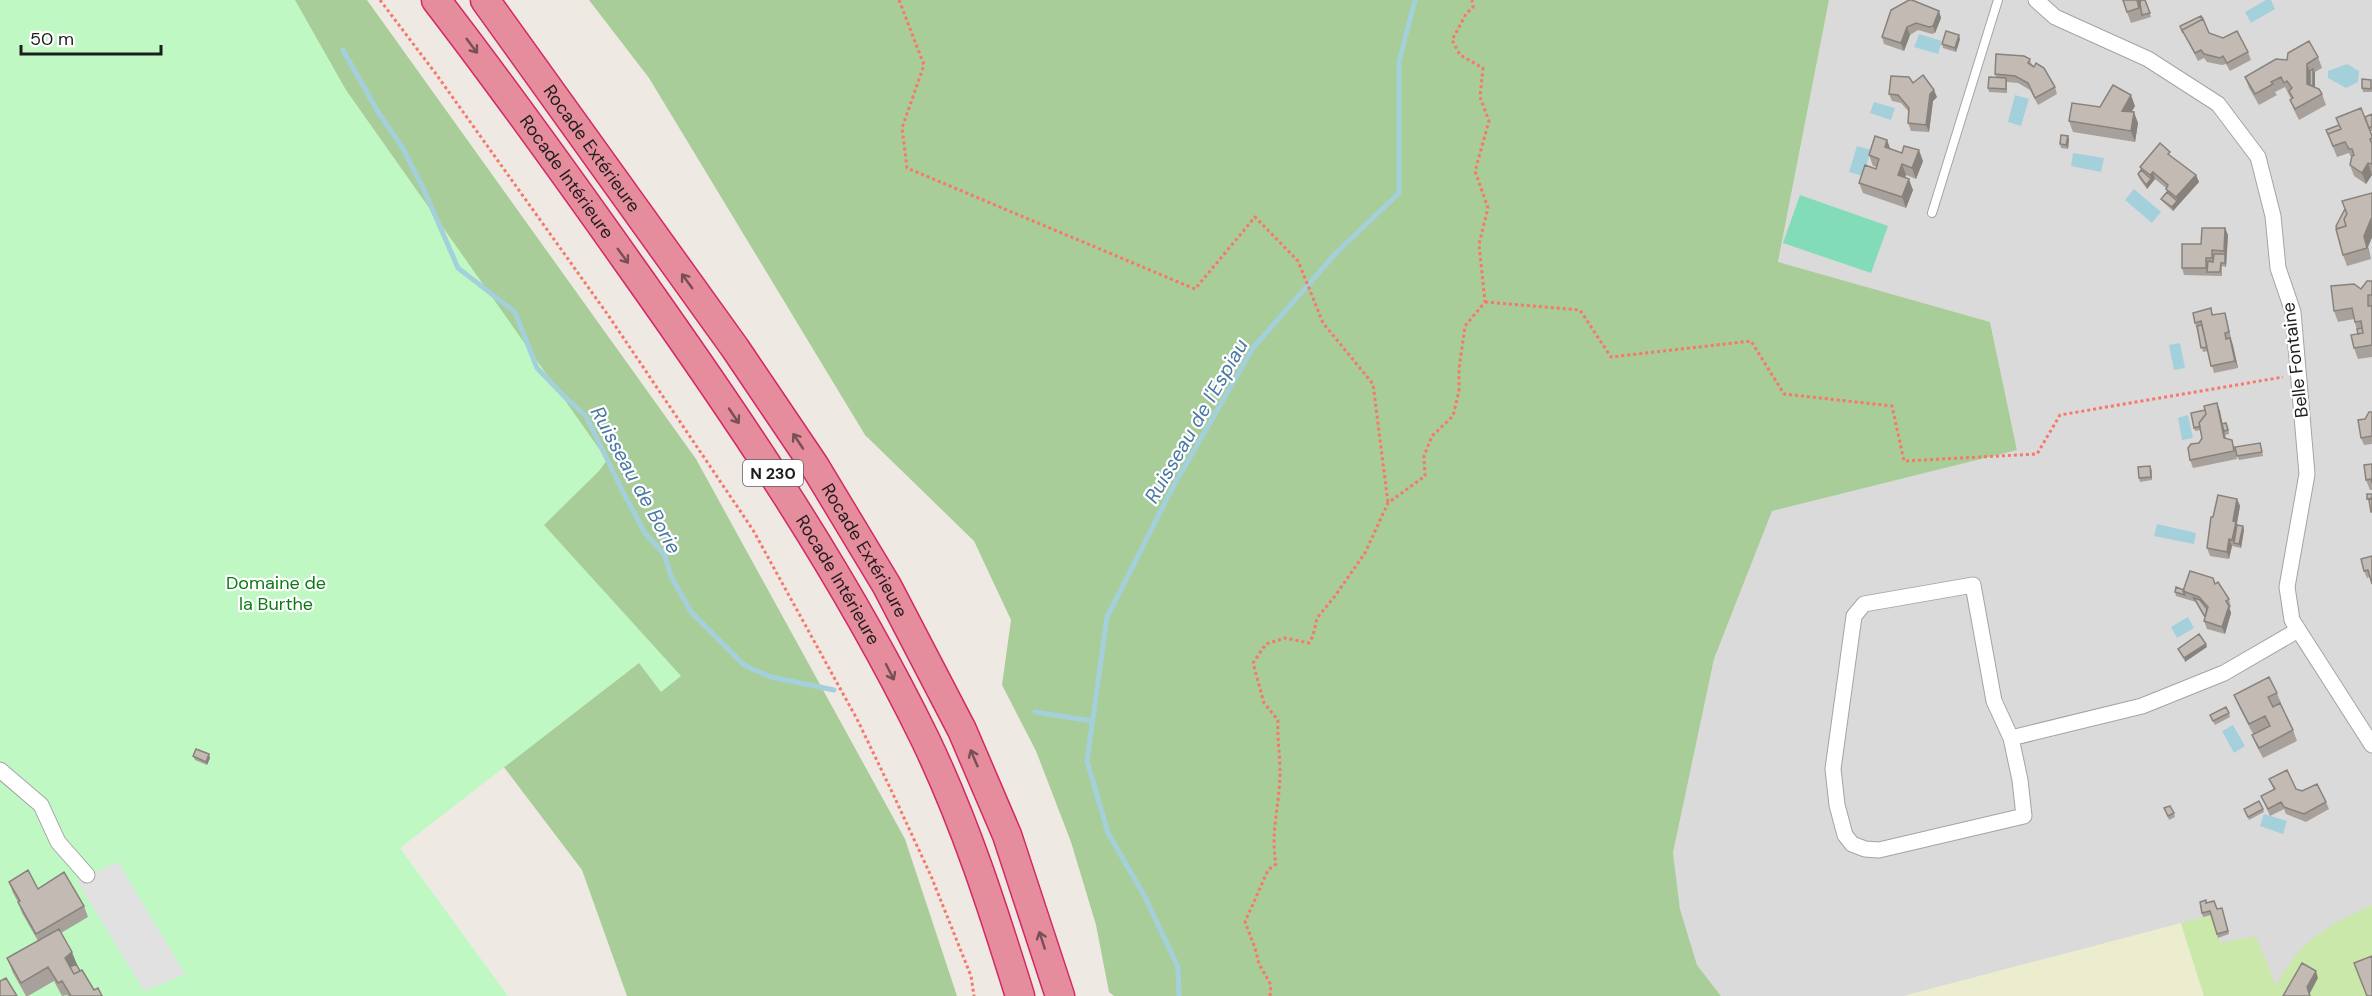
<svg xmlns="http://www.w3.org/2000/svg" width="2372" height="996" viewBox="0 0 2372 996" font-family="'DM Sans',sans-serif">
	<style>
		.residential { fill: #dbdada }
		.farmland { fill: #ebedce }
		.grass { fill: #c9e8a9 }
		.forest { fill: #a9cd98 }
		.park { fill: #c0f8c4 }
		.pitch { fill: #82dcb8 }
		.parking { fill: #e1e1e1 }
		.water { fill: #a4d0db }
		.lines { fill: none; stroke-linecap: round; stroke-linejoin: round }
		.stream { stroke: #a4d0db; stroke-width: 5 }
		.lane-casing { stroke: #a4a4a4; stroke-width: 10 }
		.street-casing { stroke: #a4a4a4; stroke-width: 17 }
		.highway-casing { stroke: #d52765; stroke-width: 31 }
		.path { stroke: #f7776b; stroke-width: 3; stroke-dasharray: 3 3; stroke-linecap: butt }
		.lane { stroke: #fff; stroke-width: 8 }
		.street { stroke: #fff; stroke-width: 15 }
		.highway { stroke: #e58c9d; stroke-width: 28 }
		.wall { fill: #a8a09a }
		.shaded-wall { fill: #88827d }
		.building { fill: #c3bab3; stroke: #88827d; stroke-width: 1.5 }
		.oneway { stroke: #774f57 }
		.labels { text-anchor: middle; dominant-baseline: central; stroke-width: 4.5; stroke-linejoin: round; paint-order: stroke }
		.shield { fill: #fff; stroke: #616161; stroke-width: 1.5 }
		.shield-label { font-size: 16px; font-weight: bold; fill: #1d1d1d }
		.street-label { font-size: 18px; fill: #1d1d1d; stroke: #fff }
		.park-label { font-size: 18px; fill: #0d7915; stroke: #fff }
		.water-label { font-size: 20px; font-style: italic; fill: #4878a3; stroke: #fff }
	</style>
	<rect width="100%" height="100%" fill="#eeeae3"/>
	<!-- residential -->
	<path class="residential" d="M1829 0H2372V996H1721L1697 965 1680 909 1673 853 1714 659 1772 510 2017 449 1990 322 1778 263Z"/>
	<!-- farmland -->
	<path class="farmland" d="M2181 923 2204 996H1903Z"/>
	<!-- grass -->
	<path class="grass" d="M2372 905V996H2204L2181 923 2211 915 2220 943 2256 936 2276 986C2303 936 2324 929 2372 905Z"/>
	<!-- forest -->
	<path class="forest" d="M125 0H367L696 459 905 839 957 996H627L582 870 190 353Z
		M589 0H1829L1778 262 1990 322 2017 450 1772 511 1714 659 1673 853 1680 909 1697 965 1721 996H1114L1109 992 1096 925 1071 842 1036 751 1002 685 1011 620 974 541 865 435 649 78Z"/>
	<!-- park -->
	<path class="park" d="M0 0H295L346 90 607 460 599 471 544 525 681 676 661 692 639 663 400 848 508 996H0Z"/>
	<!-- pitch -->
	<path class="pitch" d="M1800 195 1888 226 1871 273 1783 243Z"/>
	<!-- parking -->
	<path class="parking" d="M118 862 185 974 144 991 77 881Z"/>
	<!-- water -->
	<path class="water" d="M2266 0H2271L2275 9 2251 23 2245 12Z
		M1919 34 1942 41 1938 54 1914 47Z
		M2347 64 2359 71 2358 82 2346 88 2328 78V71Z
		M2015 95 2029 99 2021 126 2008 122Z
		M1874 102 1895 108 1891 120 1870 113Z
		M1857 146 1871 150 1863 176 1849 172Z
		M2073 153 2104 158 2101 172 2071 166Z
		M2134 189 2161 212 2152 223 2125 200Z
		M2180 343 2185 368 2174 370 2169 345Z
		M2188 415 2193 438 2182 440 2178 418Z
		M2157 524 2196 533 2194 544 2154 536Z
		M2188 617 2194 628 2177 638 2171 627Z
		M2233 725 2245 746 2234 753 2222 731Z
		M2264 814 2287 821 2283 834 2260 826Z"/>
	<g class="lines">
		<!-- stream -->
		<path class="stream" d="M343 50 378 112 402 147 424 190 458 268 515 312 537 368 566 398 586 416 622 490 645 533 664 554 671 576 691 612 744 665 771 677 834 690
			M1035 712 1092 721
			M1179 996 1178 967 1145 897 1108 833 1087 761 1107 617 1174 485 1253 348 1336 253 1399 193V62L1415 0"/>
		<defs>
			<path id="lane" d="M1932 213 1998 0"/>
			<path id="street" d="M2036 0 2055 17 2148 59 2218 104 2258 157 2273 216 2278 268 2293 312 2307 474 2287 587 2292 620 2372 745
				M2011 738 2020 780 2024 816 1879 850 1865 849 1852 844 1845 835 1837 805 1833 769 1854 616 1864 604 1973 585 1994 701 2011 738 2142 706 2224 673 2298 630
				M0 770 41 805 58 842 87 875"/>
			<g id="highway">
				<path id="s1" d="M436 0C503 87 566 175 629 264 737 416 843 571 925 739 965 822 993 909 1020 996"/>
				<path id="s2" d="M485 0 735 348 814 465 887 586 962 730 1007 835 1060 996"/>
			</g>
		</defs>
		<!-- lane casing -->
		<use href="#lane" class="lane-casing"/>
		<!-- street casing -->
		<use href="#street" class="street-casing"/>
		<!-- highway casing -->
		<use href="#highway" class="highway-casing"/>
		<!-- path -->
		<path class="path" d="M380 0 436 74 608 315 753 530 858 721 893 794 931 876 971 976 974 996
			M899 0 924 65 902 128 907 168 1195 289 1255 217 1298 261 1323 323 1373 384 1388 503
			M1485 302 1580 310 1611 357 1751 341 1784 394 1892 406 1904 461 2037 454 2060 415 2283 377
			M1270 996 1271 985 1259 964 1255 948 1245 922 1268 870 1276 864C1270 833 1280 803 1280 772 1280 754 1277 738 1278 720L1264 703 1253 663 1266 644 1285 638 1309 643 1313 636 1317 618 1335 596 1365 553 1388 503 1425 476 1424 456 1432 436 1453 416 1459 391V369L1465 326 1485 302 1479 244 1488 208 1475 171 1489 121 1480 97 1483 68 1460 55 1452 40 1466 14 1473 7 1472 0"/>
		<!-- lane -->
		<use href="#lane" class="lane"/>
		<!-- street -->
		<use href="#street" class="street"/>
		<!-- highway -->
		<use href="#highway" class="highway"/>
	</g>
	<!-- wall -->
	<path class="wall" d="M2122 0H2145L2151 17 2131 23 2123 1Z
		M1939 11 1941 18 1935 33 1932 34 1918 30 1910 35 1904 51 1884 44 1882 37Z
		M2180 26 2209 33 2248 52 2251 60 2230 71 2226 64 2222 65 2207 62 2204 58 2198 61Z
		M1960 39 1956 52 1943 48 1942 44Z
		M2318 57 2322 68 2315 72V87L2322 94 2326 105 2299 120 2294 110 2290 100 2291 99 2285 87 2275 92 2277 95 2259 105 2249 88 2245 77 2287 60Z
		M2030 59 2031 63 2055 87 2057 94 2038 105 2030 90 2018 83 2007 82V93L1989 92 1988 88 1996 77 1995 74Z
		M2371 80 2372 92H2363L2362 88Z
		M1913 83 1937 97 1933 101 1929 132 1911 131 1908 123 1909 112 1901 103 1892 101 1889 94Z
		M2135 106 2131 112 2138 123 2135 142 2073 132 2069 121 2100 107Z
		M2372 114V131H2370L2372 136V175L2366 184 2354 176 2350 165 2351 157 2349 153 2337 157 2326 130Z
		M2068 136 2069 139 2068 149 2061 148 2060 144Z
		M1887 140 1890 149 1923 161 1916 179 1906 175 1905 178 1913 190 1906 208 1863 193 1859 183 1876 169 1877 167 1873 166 1869 155Z
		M2172 157 2196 175 2199 182 2173 211 2163 202 2161 199 2167 192 2166 188 2155 179 2147 189 2139 178 2138 174 2141 170 2140 167Z
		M2372 193V237L2368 247 2371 259 2347 266 2343 255Z
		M2225 228 2228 235 2226 267 2222 266V276L2184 275 2182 268 2201 244Z
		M2372 281V357L2358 359 2354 348 2358 334 2354 319 2338 322 2334 311 2361 289Z
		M2211 308 2213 315 2225 313 2227 320 2238 368 2214 373 2208 351 2203 352 2195 323Z
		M2217 403 2223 424 2228 426 2229 434 2225 435 2226 438 2235 447 2237 459 2193 468 2190 460 2202 438 2201 430 2195 431 2194 428 2205 410Z
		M2372 412V444L2364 445 2361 438 2365 419Z
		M2260 443 2263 456 2239 460 2237 456Z
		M2372 464V490H2370L2366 480Z
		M2150 466 2152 470V480L2140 482 2139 478Z
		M2237 499 2240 506 2237 523V525L2244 530 2241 548 2232 546 2229 559 2210 556 2207 548 2213 517Z
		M2372 556 2370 577 2367 578 2364 571Z
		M2215 584 2229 599 2231 607 2229 608 2231 613 2225 634 2207 629 2204 621 2205 618 2196 602 2176 596 2175 592Z
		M2277 693 2281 703 2280 704 2293 730 2297 741 2263 758 2256 745 2252 735 2253 734 2238 705 2234 695Z
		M2229 713 2230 717 2215 725 2210 715Z
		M193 756 210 758 207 765 195 760Z
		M2269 779 2296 789 2326 802 2329 809 2306 822 2286 814 2284 809 2270 816 2261 796 2274 790Z
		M2164 808 2174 813 2175 817 2169 820Z
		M2244 809H2263L2264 812 2249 820Z
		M9 882 38 889 84 906 88 917 61 933 78 967 94 990 102 996H68L67 995 62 996 54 981 28 996H26L13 973 7 958 38 941 22 913 18 902 13 893Z
		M2206 903 2217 909 2222 908 2229 934 2218 938 2211 915 2203 917 2202 913Z"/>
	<!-- shaded-wall -->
	<path class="shaded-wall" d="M2137 0H2144L2140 9 2143 19Z
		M1939 11 1941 18 1935 33 1933 26Z
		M1907 27 1910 35 1904 51 1901 43Z
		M1959 35 1960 39 1956 52 1955 48Z
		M2307 64 2311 74V91L2307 84Z
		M2313 69 2315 73V96L2313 92Z
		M1934 90 1937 97 1933 101 1929 132 1926 125 1930 94Z
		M2131 95 2135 106 2126 121 2122 111Z
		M2134 112 2138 123 2135 142 2131 131Z
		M2068 136 2069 139 2068 149 2066 145Z
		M1887 140 1891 151 1885 147Z
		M1919 150 1923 161 1916 179 1912 168Z
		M2368 163 2372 175 2366 184 2362 173Z
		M1902 164 1906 175 1902 186 1898 175Z
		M2153 172 2155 179 2147 189 2146 185 2151 179 2150 175Z
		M2196 175 2199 182 2173 211 2172 207 2177 201 2176 197Z
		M1909 179 1913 190 1906 208 1902 197Z
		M2371 219 2372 221V237L2368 247 2371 259 2364 236Z
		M2225 228 2228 235 2226 267 2225 263V254L2224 251Z
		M2230 338 2233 345 2238 368 2235 361Z
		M2217 403 2220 411 2227 445 2224 438Z
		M2237 499 2240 506 2237 523 2239 529 2234 543 2232 540 2233 521Z
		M2243 526 2244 530 2241 548 2239 544Z
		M2229 539 2232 546 2229 559 2227 552Z
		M2229 606 2231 613 2225 634 2222 627Z
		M2206 644 2207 647 2185 662 2184 658Z
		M209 754 210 758 207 765 206 762Z
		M72 952 78 967 71 972 65 958Z
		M2316 971 2318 978 2309 995 2307 987Z"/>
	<!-- building -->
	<path class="building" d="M1909 0H1912L1939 11 1933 26 1929 27 1916 23 1907 27 1901 43 1882 37 1891 10Z
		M2123 0H2137L2139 8 2127 12Z
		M2141 0H2145L2150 13 2142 15 2140 3Z
		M2201 16 2203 19 2182 30 2183 33 2180 26Z
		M2203 19 2209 33 2223 38 2237 31 2248 52 2227 63 2223 56 2220 58 2204 54 2201 50 2195 53 2182 30Z
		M1946 31 1959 35 1955 48 1942 44Z
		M2309 41 2318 57 2307 64V84L2319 89 2322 94 2295 109 2290 100 2293 98 2289 91 2292 88 2287 81 2284 83 2281 77 2271 82 2273 84 2255 94 2245 77 2276 59 2287 60 2288 53Z
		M1996 54 2024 56 2030 59 2028 63 2034 67 2036 63 2044 68 2055 87 2035 98 2028 83 2015 76 1995 74Z
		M2313 69V86L2310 85V71Z
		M1923 75 1934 90 1930 94 1926 125 1908 123 1909 108 1898 95 1889 94 1891 76 1909 77 1913 83Z
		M1989 77 2006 78V89L1988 88Z
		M2362 79 2371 80V89L2362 88Z
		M2113 85 2131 95 2122 111 2134 112 2131 131 2069 121 2072 103 2100 107Z
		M2361 108 2372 136V138L2370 139 2372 144V164L2368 163 2362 173 2350 165 2352 156 2354 155 2352 149H2349L2345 142 2333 146 2328 134 2341 129 2336 118Z
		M2372 114V126L2369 128 2365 117Z
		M2339 125 2341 129 2328 134 2331 141 2326 130Z
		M2061 135 2068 136 2066 145 2060 144Z
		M1875 136 1887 140 1885 147 1902 153 1904 146 1919 150 1912 168 1902 164 1898 175 1909 179 1902 197 1859 183 1865 165 1876 169 1879 159 1869 155Z
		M2160 143 2170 152 2168 154 2196 175 2176 197 2166 189 2168 185 2153 172 2150 175 2140 167Z
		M2141 170 2151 179 2146 185 2138 174Z
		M2167 192 2177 201 2172 207 2161 199Z
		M2372 193V218L2371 219 2364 236 2367 248 2343 255 2336 229 2346 226 2344 219 2347 214 2342 201Z
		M2345 209 2347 214 2344 219 2346 226 2337 229 2336 226Z
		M2202 228H2225L2224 251 2212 250V258H2206V268H2182V244H2201Z
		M2214 254H2225V263H2221L2220 272H2207L2208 261 2213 262Z
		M2367 281H2372V295H2368V306H2372V345L2354 348 2351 335 2363 333 2361 321 2355 322 2352 308 2334 311 2331 286 2354 284 2361 289Z
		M2211 308 2212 315 2225 313 2229 332 2225 333 2226 339 2230 338 2235 361 2211 366 2201 321 2195 323 2193 313Z
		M2202 325 2207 347 2201 348 2197 326Z
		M2362 328 2363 333 2358 334 2357 329Z
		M2217 403 2224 438 2232 440 2234 451 2190 460 2188 448 2191 444 2199 443 2202 438 2199 423 2206 414 2204 406Z
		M2205 410 2206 414 2199 423 2200 426 2194 428 2191 413Z
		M2369 412H2372V436L2361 438 2358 420 2365 419Z
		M2226 423 2228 430 2224 431 2222 424Z
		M2260 443 2262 452 2237 456 2235 447Z
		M2372 464V483L2371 479 2366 480 2364 465Z
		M2150 466 2151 477 2139 478 2138 467Z
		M2367 494H2372V498L2367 499Z
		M2218 495 2237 499 2233 521 2236 522 2232 540 2229 539 2227 552 2207 548 2211 517H2213Z
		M2372 499V512H2371L2369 500Z
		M2237 525 2243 526 2239 544 2234 543Z
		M2372 556V584L2368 570 2364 571 2361 559Z
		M2190 571 2213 578 2215 584 2218 582 2229 599 2226 601 2229 606 2222 627 2204 621 2208 607 2199 597 2183 591Z
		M2176 587 2184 590 2183 591 2185 595 2175 592Z
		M2194 598 2200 600 2207 609 2205 617Z
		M2199 634 2206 644 2184 658 2178 649Z
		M2269 677 2277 693 2268 697 2273 707 2280 703 2293 730 2259 748 2252 735 2270 726 2265 716 2249 724 2234 695Z
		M2226 707 2229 713 2213 721 2210 715Z
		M196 749 209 754 206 762 193 756Z
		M2287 770 2296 789 2302 791 2317 784 2326 802 2304 814 2284 807 2281 802 2268 809 2261 796 2275 789 2269 779Z
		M2259 801 2263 809 2248 817 2244 809Z
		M2170 806 2174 813 2168 816 2164 808Z
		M28 870 38 889 64 872 84 906 36 934 18 902 20 901 9 882Z
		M2206 900V903L2214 901 2217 909 2222 908 2228 931 2217 934 2210 911 2202 913 2200 902Z
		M59 929 72 952 65 958 74 974 82 970 94 990 98 988 102 996H71L62 981 58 983 48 967 21 983 7 958Z
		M2372 956V996H2367L2354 963Z
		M2302 963 2316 971 2307 987 2310 996H2283Z
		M76 964 80 971 74 974 70 967Z
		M6 978 17 996H0V981Z"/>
	<!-- one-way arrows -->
	<defs><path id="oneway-shaft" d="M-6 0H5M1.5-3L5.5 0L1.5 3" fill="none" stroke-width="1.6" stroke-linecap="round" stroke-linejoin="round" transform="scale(1.5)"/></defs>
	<g class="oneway">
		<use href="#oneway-shaft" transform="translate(472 46) rotate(53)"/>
		<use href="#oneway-shaft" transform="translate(623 256) rotate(54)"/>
		<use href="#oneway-shaft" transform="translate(687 281) rotate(-126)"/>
		<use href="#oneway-shaft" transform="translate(734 416) rotate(56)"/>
		<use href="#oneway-shaft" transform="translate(798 441) rotate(-124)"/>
		<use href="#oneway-shaft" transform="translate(890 672) rotate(63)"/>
		<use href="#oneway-shaft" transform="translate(974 758) rotate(-113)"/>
		<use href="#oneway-shaft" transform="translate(1042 940) rotate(-108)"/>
	</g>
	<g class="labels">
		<!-- shield labels -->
		<rect class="shield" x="743" y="460" width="60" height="26" rx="4.5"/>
		<g class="shield-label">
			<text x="773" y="473">N 230</text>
		</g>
		<!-- street labels -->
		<g class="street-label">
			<text stroke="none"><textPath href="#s2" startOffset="183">Rocade Extérieure</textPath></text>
			<text stroke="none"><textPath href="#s1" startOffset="220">Rocade Intérieure</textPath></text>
			<text transform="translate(2295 360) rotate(-97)">Belle Fontaine</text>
			<text stroke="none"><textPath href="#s2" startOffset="669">Rocade Extérieure</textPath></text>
			<text stroke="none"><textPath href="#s1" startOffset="706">Rocade Intérieure</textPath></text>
		</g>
		<!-- park labels -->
		<g class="park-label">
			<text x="276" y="583">Domaine de<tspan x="276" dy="21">la Burthe</tspan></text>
		</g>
		<!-- water labels -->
		<g class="water-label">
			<text transform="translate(1196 421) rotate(-60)">Ruisseau de l'Espiau</text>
			<text transform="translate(636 480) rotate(61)">Ruisseau de Borie</text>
		</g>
	</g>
	<!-- scale -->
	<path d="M21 45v9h140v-9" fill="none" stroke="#1d1d1d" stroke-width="3"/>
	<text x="30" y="45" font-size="18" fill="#1d1d1d" stroke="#ffffff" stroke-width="4.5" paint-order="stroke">50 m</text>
</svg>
